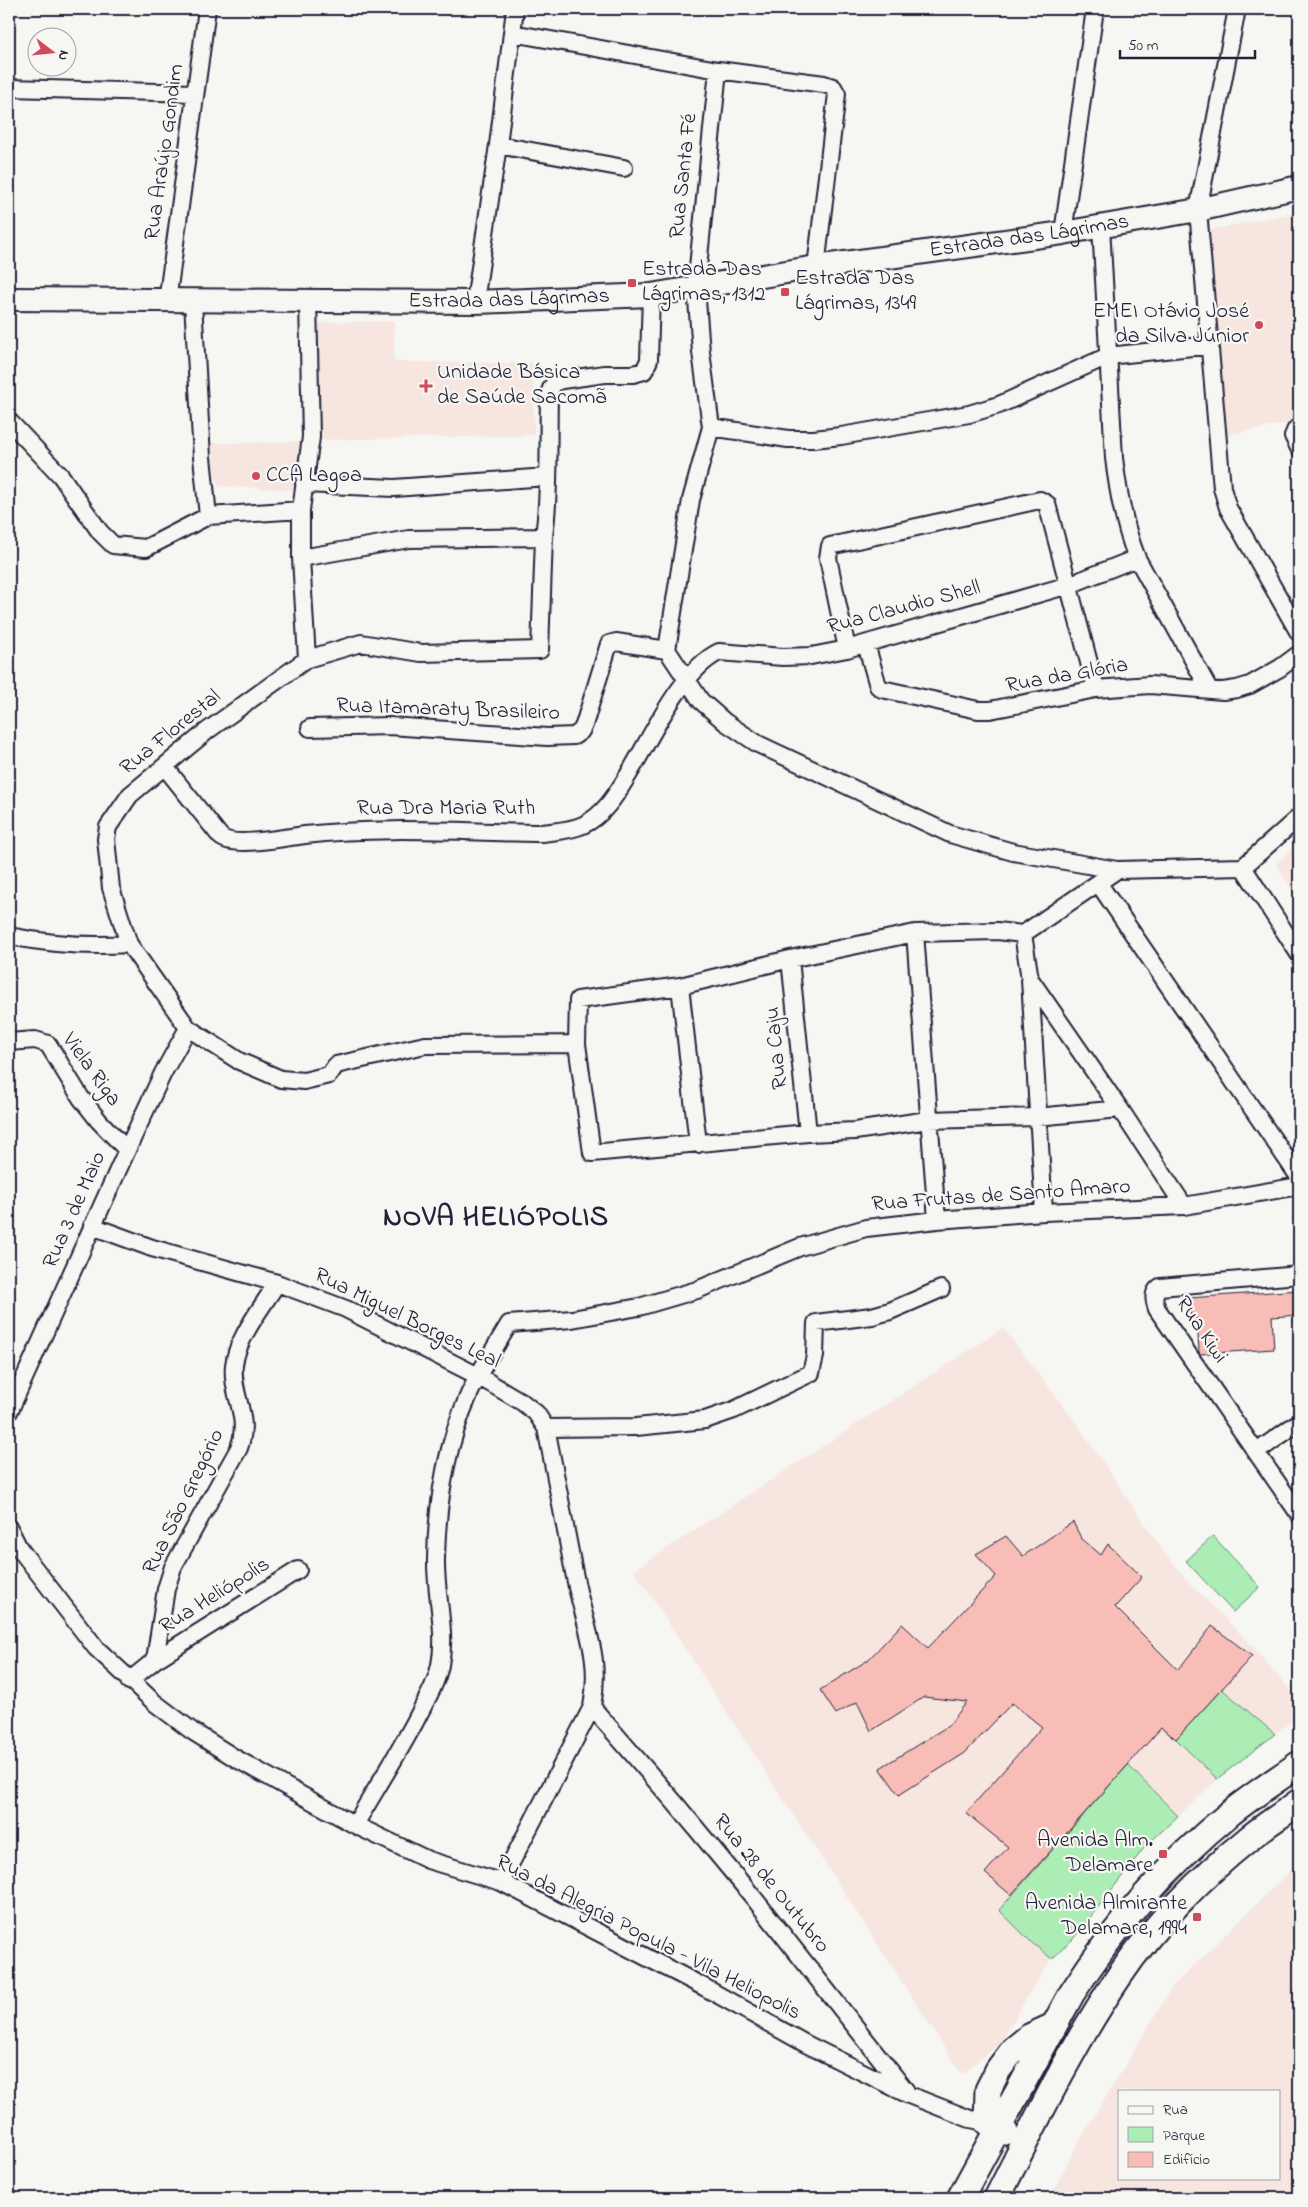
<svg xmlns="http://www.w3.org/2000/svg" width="1308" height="2207" viewBox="0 0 1308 2207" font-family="'Indie Flower',sans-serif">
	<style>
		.built { fill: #f7e5e0; fill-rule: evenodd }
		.green { fill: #abedb5; stroke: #668878 }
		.building { fill: #f9bdb7; stroke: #22223b }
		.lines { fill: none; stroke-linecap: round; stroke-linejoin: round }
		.minor-casing { stroke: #22223b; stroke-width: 20 }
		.secondary-casing { stroke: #22223b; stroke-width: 26 }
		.primary-casing { stroke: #22223b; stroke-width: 29 }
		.minor { stroke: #f6f6f2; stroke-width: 16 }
		.secondary { stroke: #f6f6f2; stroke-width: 22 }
		.primary { stroke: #f6f6f2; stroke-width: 25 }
		.poi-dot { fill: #d1495b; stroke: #f6f6f2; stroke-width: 2 }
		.labels { text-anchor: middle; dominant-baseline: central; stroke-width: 4.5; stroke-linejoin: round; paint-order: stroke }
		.street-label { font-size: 22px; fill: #22223b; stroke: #f6f6f2 }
		.poi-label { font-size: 22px; fill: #22223b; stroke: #f6f6f2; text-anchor: start }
		.district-label { font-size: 28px; font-weight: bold; letter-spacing: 1px; fill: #22223b; stroke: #f6f6f2 }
	</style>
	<rect width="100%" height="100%" fill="#f6f6f2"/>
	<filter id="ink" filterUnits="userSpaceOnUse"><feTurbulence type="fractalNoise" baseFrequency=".02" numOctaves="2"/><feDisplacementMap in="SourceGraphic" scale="10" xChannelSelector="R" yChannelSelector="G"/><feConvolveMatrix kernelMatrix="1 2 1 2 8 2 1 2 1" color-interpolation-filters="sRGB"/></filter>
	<g filter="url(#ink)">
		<!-- built -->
		<path class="built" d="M1299 212V421L1227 435 1210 230Z
			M394 321V362L533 363 534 435 319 440 320 394 314 323Z
			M302 442 295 490 218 486 213 465 212 443Z
			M1299 842V901L1276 864Z
			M1003 1328 1077 1424 1163 1551 1193 1587 1249 1642 1299 1700V1715L1222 1775 1145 1847 1074 1938 1052 1959 1031 1990 1001 2042 962 2074 634 1570Z
			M1299 1862V2198H1050L1075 2148 1173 1986ZM1119 2091H1279V2178H1119Z"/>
		<!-- green -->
		<path class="green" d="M1213 1536 1260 1587 1233 1612 1186 1561Z
			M1222 1689 1275 1734 1217 1779 1176 1739Z
			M1128 1765 1178 1816 1145 1847 1074 1938 1052 1959 1032 1943 999 1910Z"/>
		<!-- building -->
		<path class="building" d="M1299 1290V1315L1272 1317 1274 1349 1200 1354 1199 1352 1197 1318 1191 1319 1189 1298Z
			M1073 1522 1081 1538 1101 1555 1108 1544 1142 1577 1115 1607 1178 1670 1212 1626 1252 1656 1176 1739 1161 1728 1011 1895 985 1873 1008 1847 966 1813 1042 1727 1012 1703 965 1753 899 1795 880 1768 948 1726 967 1702 924 1697 871 1731 857 1702 836 1714 820 1690 868 1660 902 1624 928 1648 996 1576 976 1554 1006 1536 1023 1556Z"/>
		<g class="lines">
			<defs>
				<path id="minor" d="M1237 9 1198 210 1222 488 1228 508 1299 633
					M512 33 718 70 824 84 833 87 837 94 816 267
					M718 70 696 287 701 352 711 427 691 500 667 650 701 701 725 722 758 744 950 834 1013 852 1117 870 1243 867
					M9 88 195 93
					M498 145 624 168
					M1101 226 1114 458C1118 492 1124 526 1137 558L1209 689
					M1063 233 1095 9
					M167 302 207 9
					M193 302 202 457 208 516
					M475 302 498 145 515 9
					M9 421 61 476 100 532 113 545 146 548 208 516 301 510
					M711 427 788 439H814L841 436 969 414 999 405 1108 356 1211 345
					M1299 427 1296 429 1293 436 1299 448
					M304 484 394 488 547 477
					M544 537 540 650 421 653 361 643 307 659 207 731 130 795 108 827 106 839 111 888 129 944 188 1028 239 1061 281 1079 304 1081 329 1075 336 1065 425 1045 577 1044 578 1000 680 986 790 959 915 933 997 931 1023 934 1117 870
					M301 558 409 539 544 537C550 490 548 442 549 395 551 387 553 382 562 380L605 374H633L644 371 649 360 651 295
					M866 644 878 686 882 689 978 710H990L1096 689 1150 685 1223 691 1237 689 1250 685 1280 668 1299 654
					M847 649 828 558 830 546 1040 500 1047 504 1096 689
					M307 659 301 558V510L311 437 308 302
					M310 728 390 726 547 737 574 736 581 731 584 725 609 644 616 642 667 650
					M165 767 220 836C232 849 287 837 305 835 382 826 464 832 542 833 555 831 570 831 583 825 603 816 616 795 627 777 650 740 680 671 719 652L783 657 811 656 847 649 1069 585 1137 558
					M1243 867 1299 954
					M1243 867 1299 817
					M1099 884 1299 1177
					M915 933 937 1220
					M1023 934 1030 979 1044 1212
					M9 936C49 944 88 947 129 944
					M790 959 808 1133
					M1030 979 1120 1109 1184 1206
					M680 986 698 1144
					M9 1042 35 1040 48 1044 81 1098 99 1121 127 1150
					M577 1044 592 1153 808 1133 855 1131 928 1120 1037 1117 1120 1109
					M92 1226 152 1248 277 1283 346 1309 478 1376 522 1402 536 1413 546 1428C557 1481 566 1534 577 1587 587 1632 601 1659 592 1707L501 1882
					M1299 1275 1160 1287C1152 1293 1154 1300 1157 1309L1299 1514
					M9 1412 127 1150 163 1073 188 1028
					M546 1428 636 1427 705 1420 734 1410 811 1373 815 1356 816 1323 872 1316 890 1311 941 1289
					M1258 1451 1299 1422
					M9 1528 19 1548 96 1648 155 1703 192 1731 235 1758 355 1825 428 1860 501 1882 704 1987 806 2044 909 2095 970 2119 987 2122
					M155 1660 298 1570
					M129 1681 155 1660 166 1589 173 1567 239 1448C251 1415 231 1397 234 1365 237 1338 263 1306 277 1283
					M592 1707 675 1803 753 1897 906 2091
					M355 1825C375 1790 397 1756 416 1720 425 1702 436 1685 440 1665 447 1630 435 1594 436 1559 437 1497 449 1431 478 1376 488 1358 499 1341 509 1324L572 1319 639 1307 697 1290 800 1247 866 1228 937 1220 1044 1212 1184 1206 1299 1186"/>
				<g id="secondary">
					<path id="s1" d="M9 299 475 302 651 295 816 267 1063 233 1198 210 1299 187"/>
				</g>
				<path id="primary" d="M1005 2132 987 2122 988 2090 998 2070 1013 2050 1029 2037 1053 2026
					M960 2198 1072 1993C1115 1926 1167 1865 1228 1815 1250 1797 1275 1781 1299 1764
					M997 2198C1035 2123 1072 2045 1120 1975 1153 1926 1201 1877 1247 1840 1263 1826 1282 1815 1299 1802"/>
			</defs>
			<!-- minor casing -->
			<use href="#minor" class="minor-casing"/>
			<!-- secondary casing -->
			<use href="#secondary" class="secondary-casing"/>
			<!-- primary casing -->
			<use href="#primary" class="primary-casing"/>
			<!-- minor -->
			<use href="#minor" class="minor"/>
			<!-- secondary -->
			<use href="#secondary" class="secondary"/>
			<!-- primary -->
			<use href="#primary" class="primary"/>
		</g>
	</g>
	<!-- markers -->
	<g class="poi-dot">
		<rect x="627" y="278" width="10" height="10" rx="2.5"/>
		<rect x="780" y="287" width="10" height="10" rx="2.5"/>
		<circle cx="1259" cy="325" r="5"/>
		<path d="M423.5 378.5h5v5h5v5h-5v5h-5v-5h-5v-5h5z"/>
		<circle cx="256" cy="476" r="5"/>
		<rect x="1158" y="1849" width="10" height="10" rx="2.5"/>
		<rect x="1192" y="1912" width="10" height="10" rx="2.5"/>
	</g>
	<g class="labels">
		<!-- street labels -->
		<g class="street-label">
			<text transform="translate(165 152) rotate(-82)">Rua Araújo Gondim</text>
			<text transform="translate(684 176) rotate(-84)">Rua Santa Fé</text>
			<text stroke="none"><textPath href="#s1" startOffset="1025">Estrada das Lágrimas</textPath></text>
			<text stroke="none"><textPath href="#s1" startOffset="500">Estrada das Lágrimas</textPath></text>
			<text transform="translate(904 608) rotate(-15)">Rua Claudio Shell</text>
			<text transform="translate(1067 676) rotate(-10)">Rua da Glória</text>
			<text transform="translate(448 710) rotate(2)">Rua Itamaraty Brasileiro</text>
			<text transform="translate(171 733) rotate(-39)">Rua Florestal</text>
			<text x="446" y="809">Rua Dra Maria Ruth</text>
			<text transform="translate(777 1048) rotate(-96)">Rua Caju</text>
			<text transform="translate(91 1070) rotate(54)">Viela Riga</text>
			<text transform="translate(1001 1196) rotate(-4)">Rua Frutas de Santo Amaro</text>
			<text transform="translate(75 1210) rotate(-66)">Rua 3 de Maio</text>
			<text transform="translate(407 1319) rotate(26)">Rua Miguel Borges Leal</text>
			<text transform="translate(1201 1330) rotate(56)">Rua Kiwi</text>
			<text transform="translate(184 1502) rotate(-64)">Rua São Gregório</text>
			<text transform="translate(215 1596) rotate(-32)">Rua Heliópolis</text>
			<text transform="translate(771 1884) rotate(51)">Rua 28 de Outubro</text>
			<text transform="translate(648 1938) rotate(27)">Rua da Alegria Popula - Vila Heliopolis</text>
		</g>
		<!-- poi labels -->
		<g class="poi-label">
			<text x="642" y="270">Estrada Das<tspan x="642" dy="25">Lágrimas, 1312</tspan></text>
			<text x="795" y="279">Estrada Das<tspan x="795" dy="25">Lágrimas, 1349</tspan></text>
			<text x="1249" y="312" text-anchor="end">EMEI Otávio José<tspan x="1249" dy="25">da Silva Júnior</tspan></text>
			<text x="437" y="373">Unidade Básica<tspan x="437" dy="25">de Saúde Sacomã</tspan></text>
			<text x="266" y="476">CCA Lagoa</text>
			<text x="1153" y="1841" text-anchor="end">Avenida Alm.<tspan x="1153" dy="25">Delamare</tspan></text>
			<text x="1187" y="1904" text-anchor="end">Avenida Almirante<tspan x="1187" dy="25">Delamare, 1994</tspan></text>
		</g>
		<!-- district labels -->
		<g class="district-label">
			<text x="496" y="1218">NOVA HELIÓPOLIS</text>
		</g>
	</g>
	<!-- margin -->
	<rect width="1308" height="2207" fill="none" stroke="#f6f6f2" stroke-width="30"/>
	<rect x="15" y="15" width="1278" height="2177" fill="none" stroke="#22223b" stroke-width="2" filter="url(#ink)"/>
	<!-- legend -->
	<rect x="1118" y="2090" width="162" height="90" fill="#f6f6f2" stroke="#a1a1a9"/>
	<rect x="1128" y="2106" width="25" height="8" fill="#f6f6f2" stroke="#a1a1a9"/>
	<text x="1163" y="2114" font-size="15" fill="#22223b">Rua</text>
	<rect x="1128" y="2127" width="25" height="15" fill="#abedb5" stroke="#a1a1a9"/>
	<text x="1163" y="2140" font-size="15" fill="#22223b">Parque</text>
	<rect x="1128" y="2152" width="25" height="15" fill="#f9bdb7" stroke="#a1a1a9"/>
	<text x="1163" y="2164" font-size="15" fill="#22223b">Edifício</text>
	<!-- north arrow -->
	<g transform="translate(52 52) rotate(106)"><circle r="24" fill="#f6f6f2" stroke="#a1a1a9"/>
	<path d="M0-4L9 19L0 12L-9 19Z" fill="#d1495b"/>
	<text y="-8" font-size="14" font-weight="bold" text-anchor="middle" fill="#22223b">N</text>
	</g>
	<!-- scale -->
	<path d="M1120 50v8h135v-8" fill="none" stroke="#22223b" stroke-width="2.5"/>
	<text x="1128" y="50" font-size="15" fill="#22223b" stroke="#f6f6f2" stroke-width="4" paint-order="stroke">50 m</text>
</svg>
